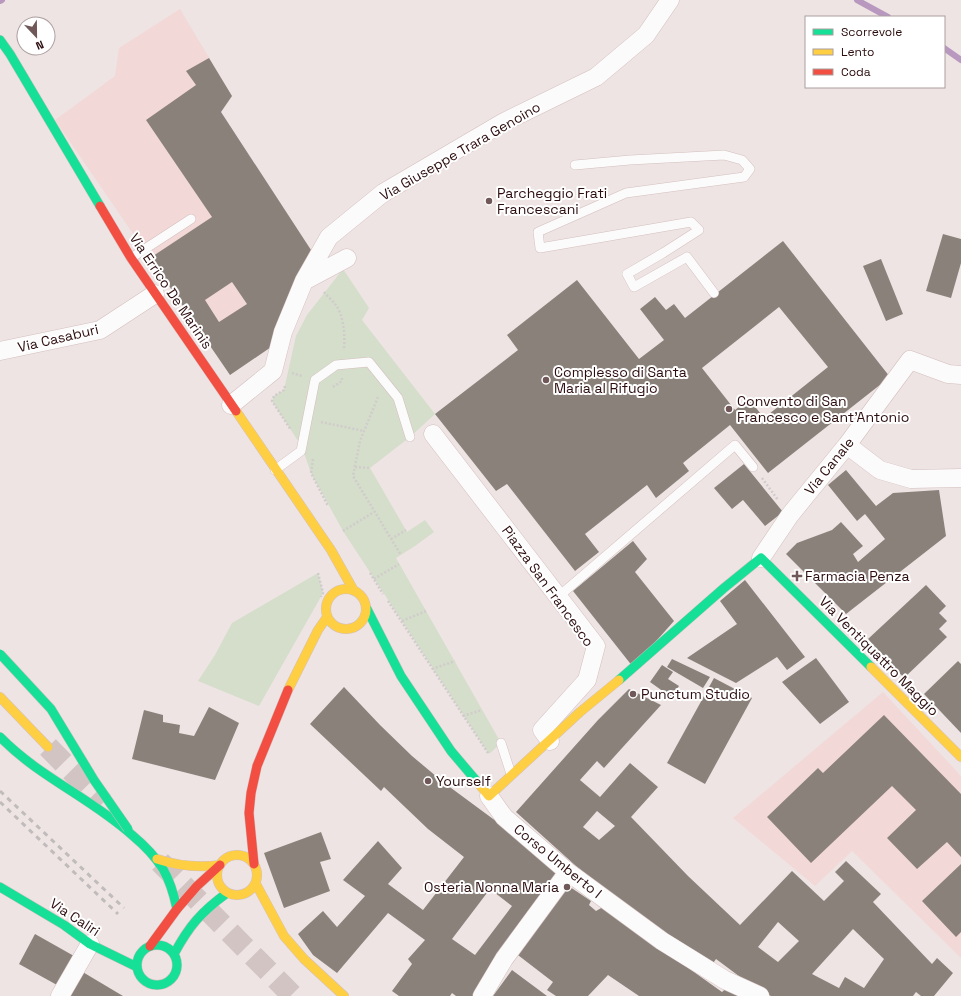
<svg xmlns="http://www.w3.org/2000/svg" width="961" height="996" viewBox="0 0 961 996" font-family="'Space Grotesk',sans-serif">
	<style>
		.built { fill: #f2d8d7 }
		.green { fill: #d4deca }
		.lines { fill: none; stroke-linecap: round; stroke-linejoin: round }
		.stream { stroke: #b898be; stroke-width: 6 }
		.building { fill: #8a827a; fill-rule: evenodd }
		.primary-tunnel { stroke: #d1c4c3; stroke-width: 22; stroke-dasharray: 22 11; stroke-linecap: butt }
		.lane-casing { stroke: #d4bfbf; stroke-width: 10 }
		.street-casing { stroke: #d4bfbf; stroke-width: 19 }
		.fast-casing { stroke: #d4bfbf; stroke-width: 10 }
		.slow-casing { stroke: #d4bfbf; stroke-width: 10 }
		.jam-casing { stroke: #d4bfbf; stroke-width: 10 }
		.path { stroke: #d1cccc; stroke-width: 2.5; stroke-dasharray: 2 2; stroke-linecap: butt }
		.lane { stroke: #fcfbfb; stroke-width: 9 }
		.street { stroke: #fcfbfb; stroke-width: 18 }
		.fast { stroke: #16e098; stroke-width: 9 }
		.slow { stroke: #ffcf43; stroke-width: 9 }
		.jam { stroke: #f24e42; stroke-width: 9 }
		.rail { stroke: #c0bcbc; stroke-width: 3; stroke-dasharray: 5 5; stroke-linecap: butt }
		.fast-bridge-casing { stroke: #d4bfbf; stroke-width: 10; stroke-linecap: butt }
		.fast-bridge { stroke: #16e098; stroke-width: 9 }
		.poi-dot { fill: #705859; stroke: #fff; stroke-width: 1.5 }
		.labels { text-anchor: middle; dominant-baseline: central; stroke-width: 4; stroke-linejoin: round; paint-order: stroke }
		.street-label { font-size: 14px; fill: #2c0d0f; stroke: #fff }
		.poi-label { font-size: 14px; fill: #2c0d0f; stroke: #fff; text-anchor: start }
	</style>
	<rect width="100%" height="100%" fill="#eee4e3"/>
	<!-- built -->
	<path class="built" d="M180 9 232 96 221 112 311 250 279 329 274 345 230 375 55 120 115 76 119 48Z
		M883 692 961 776V958L852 851 815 886 733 818Z"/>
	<!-- green -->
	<path class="green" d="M343 269 369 308 362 320 435 414 410 437 370 468 407 532 425 520 434 532 415 546 396 558 501 743 489 754 343 531 311 473 302 447 272 401 274 396 284 390 296 336 307 315Z
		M318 573 323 593 259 706 198 681 215 655 232 623Z"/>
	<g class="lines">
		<!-- stream -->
		<path class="stream" d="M857 0 888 17
			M0 1 2 0
			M944 48 961 60"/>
	</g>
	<!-- building -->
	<path class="building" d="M209 58 232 96 221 112 311 250 279 329 274 345 230 375 150 258 212 217 146 120 196 85 186 71ZM232 282 247 304 219 322 205 300Z
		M943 234 961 239V263L951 298 926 291Z
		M783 241 890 377 768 473 730 425 683 463 689 471 656 498 647 485 585 534 599 552 575 571 507 484 496 491 435 414 518 350 507 335 577 280 639 359 664 340 640 309 655 297 666 310 674 304 685 318ZM779 307 828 367 764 418 749 399 735 410 702 368Z
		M881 259 903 314 886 321 863 266Z
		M744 464 783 512 765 526 743 500 732 509 714 488Z
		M846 470 876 506 893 493 939 490 946 536 846 614 786 554 797 543 832 530 841 522 863 546 853 554 858 562 885 539 865 514 857 521 828 485Z
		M633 541 647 559 635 572 674 621 633 667 573 591Z
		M745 580 805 657 787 670 777 657 736 683 687 658 737 624 720 601Z
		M926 585 946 606 939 613 947 621 939 629 947 637 904 678 868 639Z
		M816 658 849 702 820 724 782 682Z
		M672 659 710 677 703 688 667 667Z
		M958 661 961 664V733L924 694Z
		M662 665 673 672 668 679 679 686 671 697 650 682Z
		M714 678 752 698 705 784 667 763Z
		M344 687 380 725 412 756 443 782 566 873 473 996H456L452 993 450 996H399L392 991 412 964 408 959 425 940 388 913 337 973 313 955 298 934 323 911 337 927 365 896 343 880 378 841 402 868 388 884 423 910 464 857 428 829 384 787 381 791 310 724ZM490 889 512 906 475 955 452 939Z
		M629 689 661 705 604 768 597 761 580 780 600 797 630 763 658 787 631 817 688 876 740 925 792 871 824 901 844 881 835 872 846 861 881 894 873 902 932 964 937 958 953 973 934 996H921L916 992 913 996H771L755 988 716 959 711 966 647 923 576 866 516 812 598 720ZM597 811 615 826 599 840 583 827ZM778 922 799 941 778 962 758 947ZM853 929 884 959 864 988 845 977 839 988 812 974Z
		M209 707 239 723 215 780 132 759 144 710 163 715V722L180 725 179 733 194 736Z
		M884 715 961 794V857L947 842 917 869 887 838 916 810 892 786 811 863 767 817 818 768 823 773Z
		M321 832 331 859 320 862 330 891 284 908 264 853Z
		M961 864V932L956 937 922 901Z
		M564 883 591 901 589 905 596 911 603 907 722 992 729 986 747 996H639L608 975 588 996H556L547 990 553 982 514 952Z
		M35 934 74 956 57 985 19 964Z
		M512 970 547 996H493Z
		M81 971 123 996H66Z"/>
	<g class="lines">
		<!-- primary-tunnel -->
		<path class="primary-tunnel" d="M48 747 103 803
			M160 862 293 996"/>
		<defs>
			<path id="lane" d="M575 165 630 160 724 155 742 160 750 169 744 177 626 193 538 232 540 248 691 222 699 230 663 253 627 274 634 287 687 257 714 293
				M131 258 191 219
				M275 470 301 451 315 380 336 365 369 362 398 398 410 437
				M558 597 735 445 753 467
				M501 743 511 774"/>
			<path id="street" d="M304 281 347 258
				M0 351 100 330 155 294
				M231 405 273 371 283 332 304 281 329 237 383 193 504 122 596 77 646 35 670 0
				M433 434 596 646 587 680 542 730 550 741
				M847 445 880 470 911 479 961 478
				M761 558 790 515 847 445 910 360 948 374 961 375
				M489 796 504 817 568 872 662 941 725 980 760 996
				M60 996 90 944
				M482 996 504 959 568 872"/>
			<path id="fast" d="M0 40 10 54 100 206
				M367 609 401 676 451 751 479 784
				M619 680 724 588 761 558 871 667
				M0 737C39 777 91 798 132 835 144 845 155 856 163 869 170 881 174 895 177 909
				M0 887 64 925 90 944 137 967
				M137 965a20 20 0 1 1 40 0a20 20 0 1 1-40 0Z
				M174 954C189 926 201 912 227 893"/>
			<path id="slow" d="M236 411 331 550 354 591
				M326 609a20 20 0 1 1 40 0a20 20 0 1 1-40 0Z
				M871 667 961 757
				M288 690 318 630 327 617
				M0 697 48 747
				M479 784 489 796 580 712 619 680
				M217 875a20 20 0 1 1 40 0a20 20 0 1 1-40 0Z
				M157 859C178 866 198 868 220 865
				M256 884 284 936 304 959 344 996"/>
			<path id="jam" d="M100 206 131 258 236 411
				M254 864 249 813 251 793 257 766 288 690
				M150 946 177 909 197 886 220 865"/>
		</defs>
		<!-- lane casing -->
		<use href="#lane" class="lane-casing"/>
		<!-- street casing -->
		<use href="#street" class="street-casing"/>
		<!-- fast casing -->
		<use href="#fast" class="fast-casing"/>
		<!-- slow casing -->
		<use href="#slow" class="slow-casing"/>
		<!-- jam casing -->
		<use href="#jam" class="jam-casing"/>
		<!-- path -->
		<path class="path" d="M324 292C327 296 332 300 335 304 344 315 345 335 344 350
			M292 373 302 376
			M285 386 284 390 274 396 272 401 291 430
			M333 387 342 381V378
			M378 397 360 441 353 476 401 555
			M321 422 364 431
			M313 459 311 473 328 506
			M355 467 370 468
			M762 478 778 500
			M343 531 374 512
			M391 539 406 530
			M318 573 323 593 321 597
			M370 573 383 594
			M374 579 399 564
			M388 601 488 753
			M402 621 426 611
			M432 669 455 661
			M463 716 482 710"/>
		<!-- lane -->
		<use href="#lane" class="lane"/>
		<!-- street -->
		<use href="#street" class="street"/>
		<!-- fast -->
		<use href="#fast" class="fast"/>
		<!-- slow -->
		<use href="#slow" class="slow"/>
		<!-- jam -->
		<use href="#jam" class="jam"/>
		<!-- rail -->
		<path class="rail" d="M0 791 124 908
			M0 802 118 914"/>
		<defs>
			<path id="fast-bridge" d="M0 654 51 709 94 780 128 829"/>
		</defs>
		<!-- fast-bridge casing -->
		<use href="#fast-bridge" class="fast-bridge-casing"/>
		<!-- fast-bridge -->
		<use href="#fast-bridge" class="fast-bridge"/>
	</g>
	<!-- markers -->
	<g class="poi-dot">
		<circle cx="489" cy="201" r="4"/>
		<circle cx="546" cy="380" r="4"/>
		<circle cx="729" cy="409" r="4"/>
		<path d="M795 570h4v4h4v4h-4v4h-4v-4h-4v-4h4z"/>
		<circle cx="633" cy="694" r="4"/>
		<circle cx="428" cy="781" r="4"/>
		<circle cx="567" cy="887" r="4"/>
	</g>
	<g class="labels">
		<!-- street labels -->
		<g class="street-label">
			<text transform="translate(460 151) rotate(-30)">Via Giuseppe Trara Genoino</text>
			<text transform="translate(171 291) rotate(56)">Via Errico De Marinis</text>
			<text transform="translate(58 338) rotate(-13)">Via Casaburi</text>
			<text transform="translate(829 466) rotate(-51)">Via Canale</text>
			<text transform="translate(548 586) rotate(54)">Piazza San Francesco</text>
			<text transform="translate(879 656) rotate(45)">Via Ventiquattro Maggio</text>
			<text transform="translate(558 861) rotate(39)">Corso Umberto I</text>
			<text transform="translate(75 917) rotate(33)">Via Caliri</text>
		</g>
		<!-- poi labels -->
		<g class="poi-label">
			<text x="497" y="193">Parcheggio Frati<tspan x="497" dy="16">Francescani</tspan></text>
			<text x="554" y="372">Complesso di Santa<tspan x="554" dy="16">Maria al Rifugio</tspan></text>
			<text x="737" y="401">Convento di San<tspan x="737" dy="16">Francesco e Sant'Antonio</tspan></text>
			<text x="805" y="576">Farmacia Penza</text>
			<text x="641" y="694">Punctum Studio</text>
			<text x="436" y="781">Yourself</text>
			<text x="559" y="887" text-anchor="end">Osteria Nonna Maria</text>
		</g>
	</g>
	<!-- legend -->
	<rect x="805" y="16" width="140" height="72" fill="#ffffff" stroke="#ab9e9f"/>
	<rect x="813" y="29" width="20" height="6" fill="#16e098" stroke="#ab9e9f"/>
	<text x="841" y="36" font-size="12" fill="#2c0d0f">Scorrevole</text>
	<rect x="813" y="49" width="20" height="6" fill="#ffcf43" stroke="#ab9e9f"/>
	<text x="841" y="56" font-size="12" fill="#2c0d0f">Lento</text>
	<rect x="813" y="69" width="20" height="6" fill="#f24e42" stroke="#ab9e9f"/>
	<text x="841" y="76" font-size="12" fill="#2c0d0f">Coda</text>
	<!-- north arrow -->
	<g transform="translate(36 36) rotate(158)"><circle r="19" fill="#ffffff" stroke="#ab9e9f"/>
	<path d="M0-3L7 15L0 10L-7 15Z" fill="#705859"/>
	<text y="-6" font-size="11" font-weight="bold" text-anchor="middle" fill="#2c0d0f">N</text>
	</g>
</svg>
